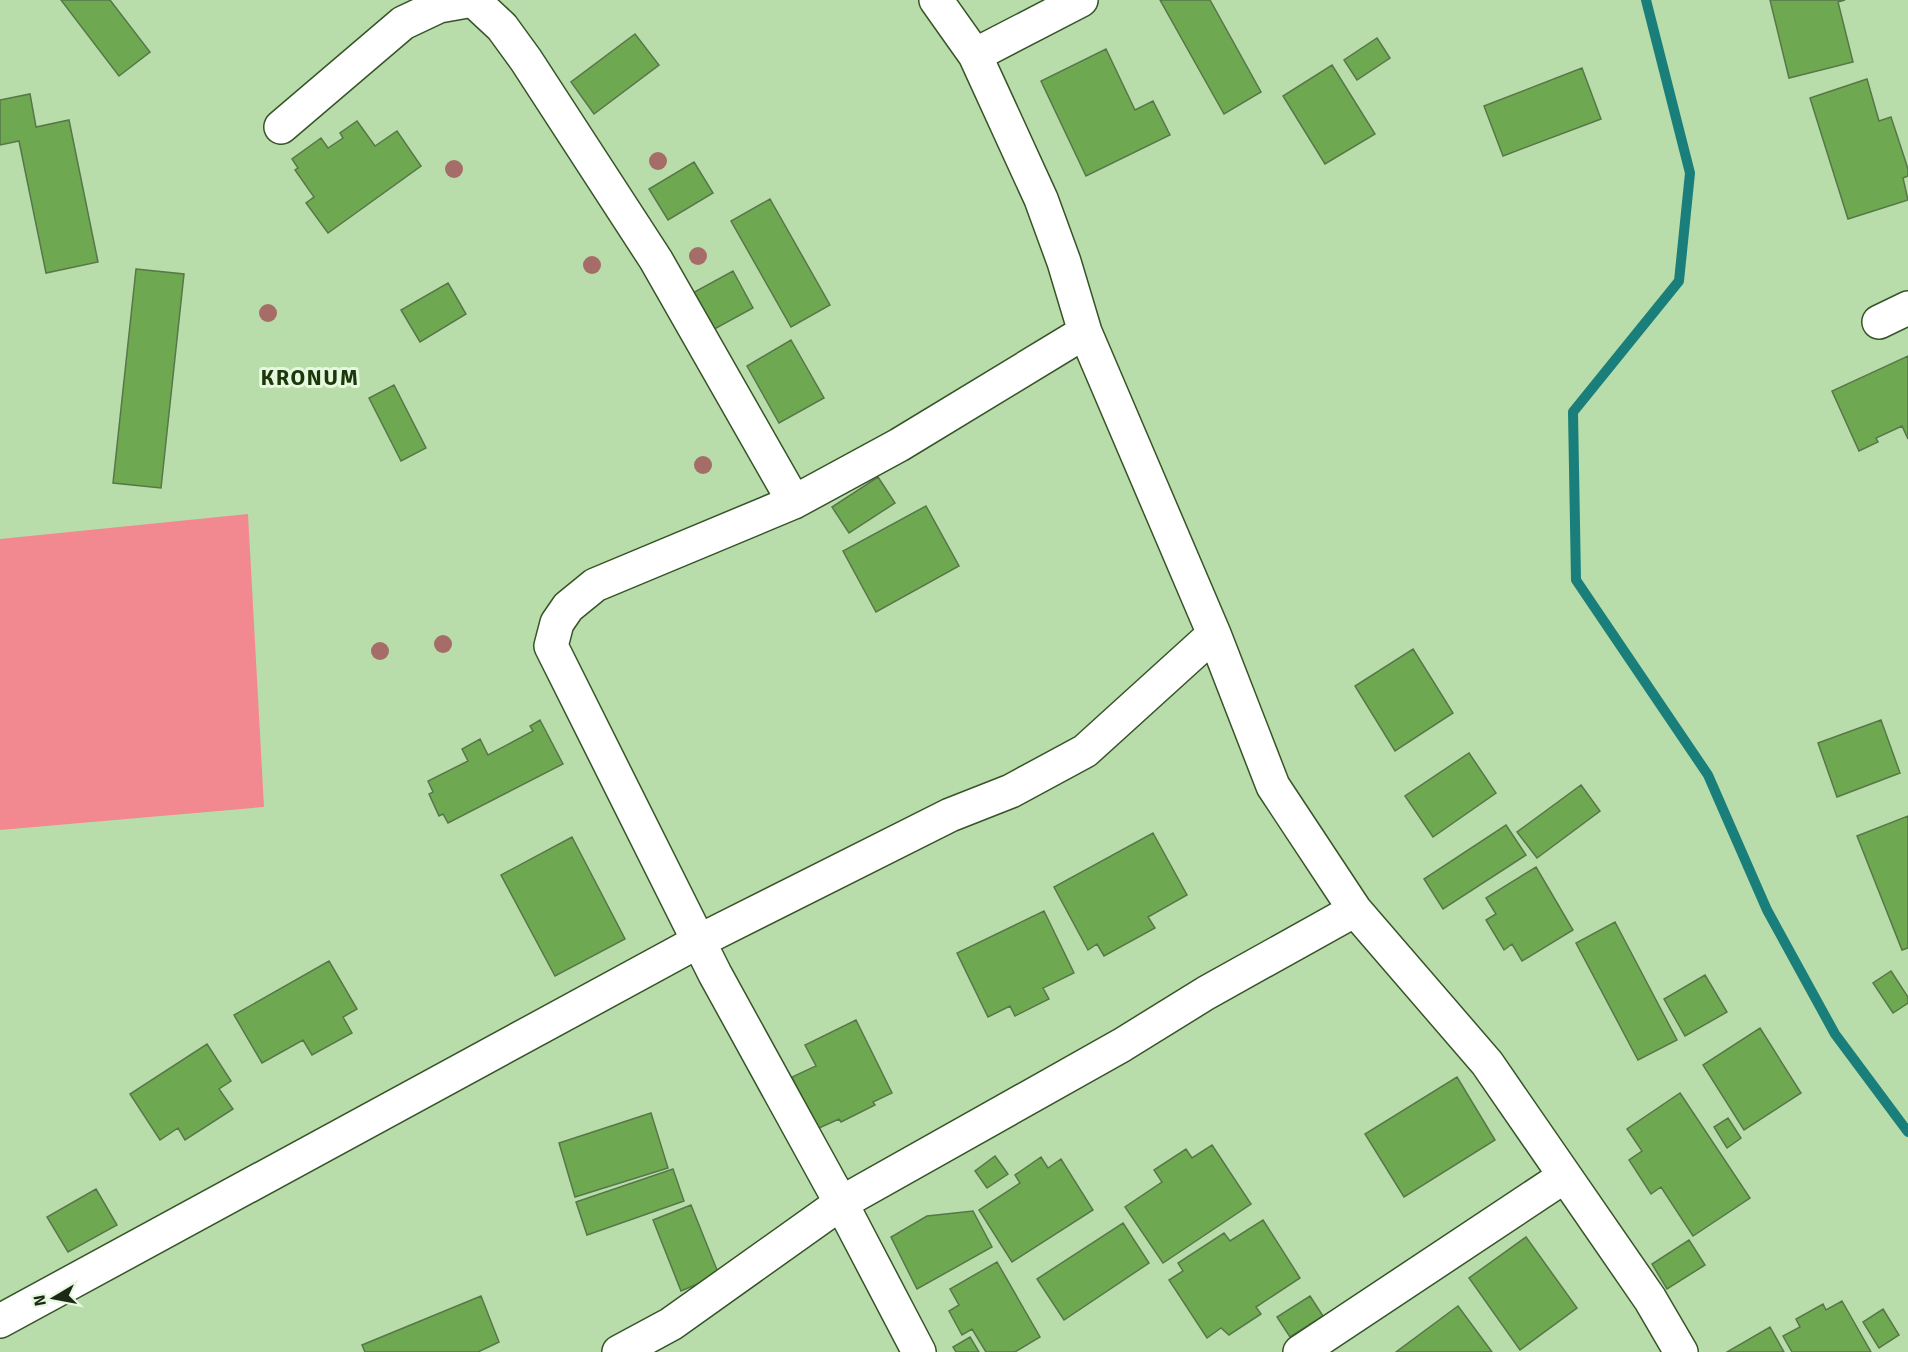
<svg xmlns="http://www.w3.org/2000/svg" width="1908" height="1352" viewBox="0 0 1908 1352" font-family="Signika,sans-serif">
	<style>
		.green { fill: #f28990 }
		.lines { fill: none; stroke-linecap: round; stroke-linejoin: round }
		.stream { stroke: #1a7f7b; stroke-width: 10 }
		.building { fill: #6ea952; stroke: #577749; stroke-width: 1.5 }
		.minor-casing { stroke: #365428; stroke-width: 36 }
		.minor { stroke: #fff; stroke-width: 33 }
		.tree { fill: #a66c67 }
		.labels { text-anchor: middle; dominant-baseline: central; stroke-width: 6; stroke-linejoin: round; paint-order: stroke }
		.district-label { font-size: 22px; font-weight: bold; letter-spacing: 1.5px; fill: #1b370b; stroke: #e6f8de }
	</style>
	<rect width="100%" height="100%" fill="#b9ddaa"/>
	<!-- green -->
	<path class="green" d="M248 514 264 807 0 830V539Z"/>
	<g class="lines">
		<!-- stream -->
		<path class="stream" d="M1646 0 1690 173 1679 281 1573 412 1576 580 1708 775 1767 910 1835 1034 1908 1132"/>
	</g>
	<!-- building -->
	<path class="building" d="M61 0H110L150 52 119 76Z
		M1160 0H1210L1261 92 1224 114Z
		M1770 0H1845L1838 2 1853 62 1789 78Z
		M635 34 659 65 594 114 571 82Z
		M1377 38 1390 58 1357 80 1344 60Z
		M1106 49 1135 110 1153 101 1170 135 1086 176 1041 81Z
		M1332 65 1375 134 1325 164 1283 96Z
		M1582 68 1601 119 1503 156 1484 106Z
		M1867 79 1879 121 1891 117 1908 169V176L1903 178 1908 200 1848 219 1810 98Z
		M30 94 36 127 69 120 98 262 46 273 19 141 0 145V100Z
		M357 121 375 146 397 131 421 166 328 233 306 203 314 197 295 170 298 168 292 159 321 138 328 148 343 138 340 133Z
		M694 162 713 193 668 220 649 189Z
		M770 199 830 305 791 327 731 221Z
		M136 269 184 274 161 488 113 483Z
		M733 271 753 308 709 332 689 295Z
		M448 283 466 314 420 342 401 310Z
		M791 340 824 398 779 423 747 366Z
		M1908 356V439L1902 426 1876 438 1878 442 1859 451 1832 391Z
		M394 385 426 448 401 461 369 398Z
		M878 477 895 503 849 533 832 507Z
		M926 506 959 566 876 612 843 551Z
		M1413 649 1453 713 1395 751 1355 686Z
		M540 720 563 764 448 823 443 814 439 816 429 794 433 792 428 781 468 761 462 749 480 739 488 755 533 731 530 726Z
		M1881 720 1900 773 1837 797 1818 743Z
		M1469 753 1496 793 1433 837 1405 796Z
		M1581 785 1600 811 1537 858 1517 832Z
		M1908 816V948L1902 950 1857 836Z
		M1506 825 1526 855 1443 909 1424 879Z
		M1153 833 1187 895 1148 917 1155 928 1104 956 1097 944 1088 950 1054 887Z
		M572 837 625 939 555 976 501 875Z
		M1536 867 1573 930 1522 961 1512 944 1504 950 1486 920 1496 914 1486 898Z
		M1044 911 1074 973 1043 988 1049 999 1015 1016 1010 1006 988 1017 957 953Z
		M1615 922 1677 1040 1638 1060 1576 943Z
		M329 961 357 1009 343 1017 352 1033 312 1055 303 1040 262 1063 234 1015Z
		M1891 971 1908 997V1003L1893 1013 1873 983Z
		M1705 975 1727 1012 1685 1036 1664 999Z
		M856 1020 892 1093 873 1102 875 1105 841 1122 839 1119 817 1129 792 1077 816 1066 805 1045Z
		M1760 1028 1801 1093 1744 1130 1703 1065Z
		M207 1044 231 1081 219 1089 233 1109 185 1140 178 1128 160 1140 130 1094Z
		M1457 1077 1495 1140 1404 1197 1365 1134Z
		M1680 1093 1750 1198 1693 1236 1661 1187 1651 1194 1629 1160 1642 1151 1627 1129Z
		M651 1113 668 1168 575 1197 559 1143Z
		M1728 1118 1741 1138 1727 1148 1714 1127Z
		M1212 1145 1251 1204 1163 1263 1125 1207 1162 1182 1154 1170 1186 1149 1192 1158Z
		M995 1156 1008 1174 987 1188 975 1171Z
		M1041 1157 1048 1168 1061 1159 1093 1210 1012 1262 979 1210 1020 1183 1015 1175Z
		M673 1169 684 1201 587 1235 576 1202Z
		M96 1189 117 1225 68 1252 47 1217Z
		M691 1205 719 1275 681 1291 653 1220Z
		M973 1211 992 1247 917 1289 891 1237 927 1216Z
		M1263 1220 1300 1278 1256 1307 1261 1314 1229 1335 1221 1328 1207 1338 1169 1280 1183 1271 1178 1263 1224 1233 1230 1241Z
		M1123 1223 1149 1263 1064 1320 1037 1279Z
		M1526 1237 1577 1308 1520 1350 1469 1278Z
		M1689 1240 1705 1265 1667 1289 1652 1264Z
		M997 1262 1040 1337 1015 1352H986L972 1329 962 1335 949 1311 959 1305 950 1289Z
		M481 1296 499 1342 478 1352H365L362 1345Z
		M1310 1296 1323 1316 1290 1337 1277 1317Z
		M1842 1301 1871 1352H1792L1783 1336 1800 1327 1796 1319 1823 1304 1826 1310Z
		M1458 1306 1492 1352H1396Z
		M1883 1309 1899 1335 1879 1348 1863 1322Z
		M1770 1327 1784 1352H1727Z
		M970 1337 979 1352H956L953 1347Z"/>
	<g class="lines">
		<defs>
			<path id="minor" d="M936 0 975 55 1041 199 1064 262 1085 332 1214 634 1273 786 1355 910 1487 1063 1650 1299 1681 1352
				M975 55 1081 0
				M281 127 403 23 439 6 473 0 502 27 526 60 656 260 794 502
				M1879 322 1908 308
				M0 1321 699 941 950 815 1011 791 1085 751 1214 634
				M619 1352 671 1324 841 1203 1122 1045 1206 993 1355 910
				M919 1352 841 1203 715 974 551 646 557 623 568 607 595 585 794 502 899 445 1085 332
				M1300 1352 1565 1176"/>
		</defs>
		<!-- minor casing -->
		<use href="#minor" class="minor-casing"/>
		<!-- minor -->
		<use href="#minor" class="minor"/>
	</g>
	<!-- trees -->
	<g class="tree">
		<circle cx="658" cy="161" r="9"/>
		<circle cx="454" cy="169" r="9"/>
		<circle cx="698" cy="256" r="9"/>
		<circle cx="592" cy="265" r="9"/>
		<circle cx="268" cy="313" r="9"/>
		<circle cx="703" cy="465" r="9"/>
		<circle cx="443" cy="644" r="9"/>
		<circle cx="380" cy="651" r="9"/>
	</g>
	<g class="labels">
		<!-- district labels -->
		<g class="district-label">
			<text x="310" y="377">KRONUM</text>
		</g>
	</g>
	<!-- north arrow -->
	<g transform="translate(54 1298) rotate(260)" stroke="#e6f8de" stroke-width="4.5" paint-order="stroke">
	<path d="M0-4.5L10 22L0 15L-10 22Z" fill="#1c2916"/>
	<text y="-9" font-size="16" font-weight="bold" text-anchor="middle" fill="#1c2916">N</text>
	</g>
</svg>
